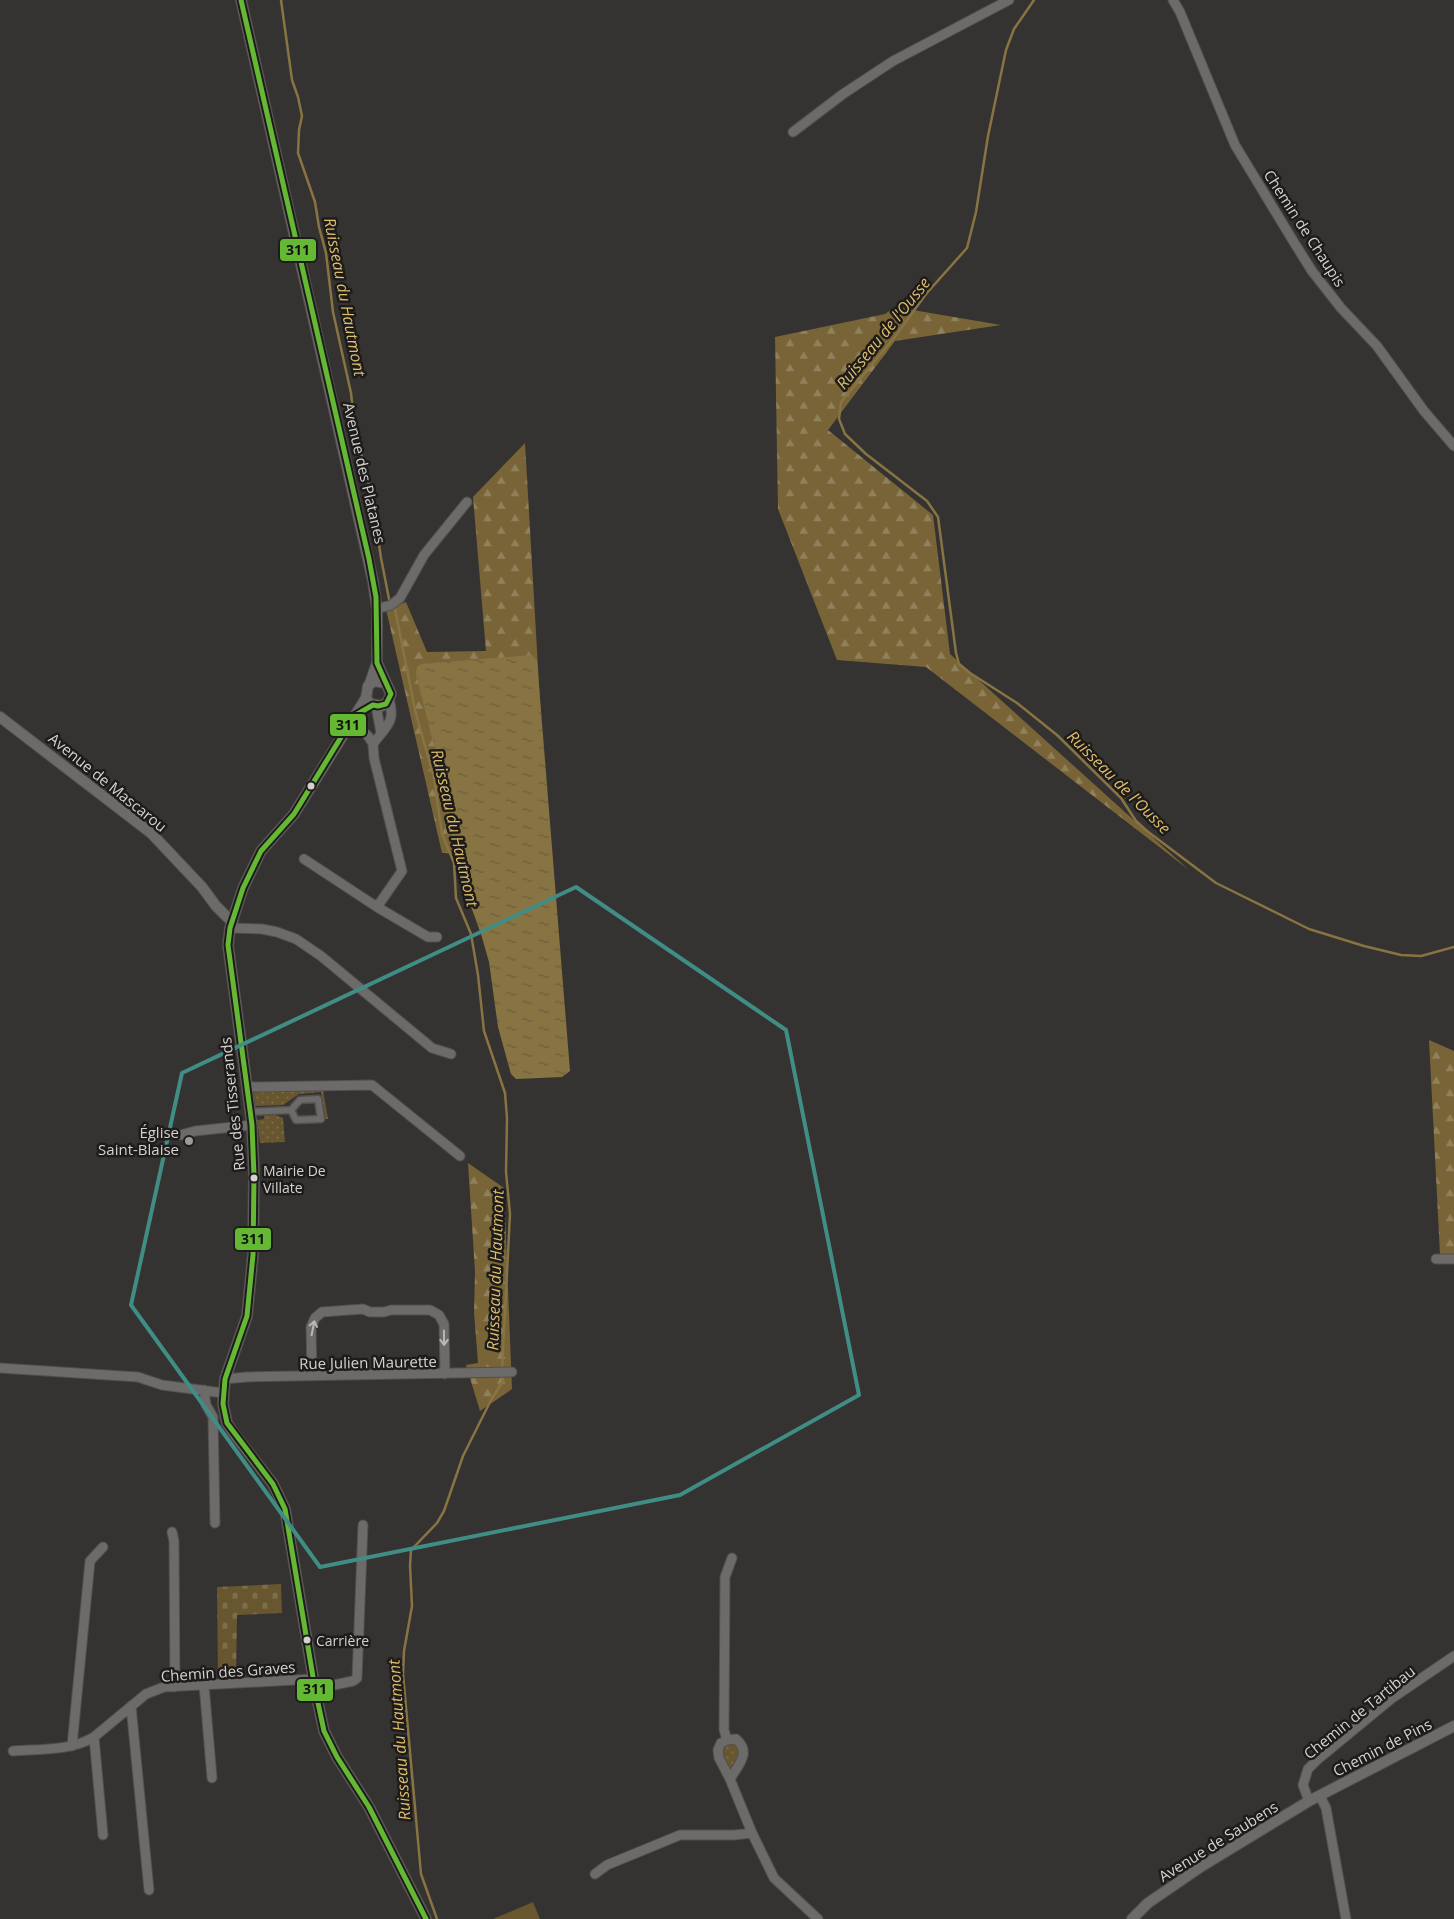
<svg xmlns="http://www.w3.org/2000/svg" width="1454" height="1919" viewBox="0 0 1454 1919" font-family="'Open Sans',sans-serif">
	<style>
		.grass { fill: url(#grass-dots) }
		.forest { fill: url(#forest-firs) }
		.cemetery { fill: url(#cemetery-stones) }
		.green { fill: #67562e }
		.water { fill: url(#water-ripples) }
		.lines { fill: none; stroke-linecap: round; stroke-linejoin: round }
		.stream { stroke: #887442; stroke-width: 2.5 }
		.pedestrian-casing { stroke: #51504e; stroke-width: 9 }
		.minor-casing { stroke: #51504e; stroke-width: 11 }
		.tertiary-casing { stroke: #51504e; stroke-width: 12 }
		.pedestrian { stroke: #6c6b6a; stroke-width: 6 }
		.minor { stroke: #6c6b6a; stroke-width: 9 }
		.tertiary { stroke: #6c6b6a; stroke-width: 10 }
		.bus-1-casing { stroke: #1d1c1a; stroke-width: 9 }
		.bus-1 { stroke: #65b833; stroke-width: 5 }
		.oneway { stroke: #bab8b6 }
		.marked { fill: none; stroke: #408d86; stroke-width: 4; stroke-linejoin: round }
		.bus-dot { fill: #d4d2cf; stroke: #1d1c1a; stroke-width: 2 }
		.poi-dot { fill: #9c9a98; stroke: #1d1c1a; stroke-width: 2 }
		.labels { text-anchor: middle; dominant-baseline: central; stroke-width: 5; stroke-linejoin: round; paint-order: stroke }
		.bus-label { font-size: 14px; fill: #d4d2cf; stroke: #1d1c1a; text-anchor: start }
		.street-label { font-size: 15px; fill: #d4d2cf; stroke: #1d1c1a }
		.poi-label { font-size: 15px; fill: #d4d2cf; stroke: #1d1c1a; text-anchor: end }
		.water-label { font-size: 16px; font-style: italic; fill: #debd6c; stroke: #1d1c1a }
		.line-badge { stroke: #1d1c1a; stroke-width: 2 }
		.pale-badge-label { font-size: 14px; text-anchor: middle; font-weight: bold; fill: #111 }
	</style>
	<defs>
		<pattern id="grass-dots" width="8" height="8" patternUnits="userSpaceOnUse" patternTransform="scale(1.25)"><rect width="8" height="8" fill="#67562e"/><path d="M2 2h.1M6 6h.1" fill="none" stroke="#7c6d4b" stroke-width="1.8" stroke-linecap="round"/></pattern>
		<pattern id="forest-firs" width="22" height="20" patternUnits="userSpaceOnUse" patternTransform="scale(1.25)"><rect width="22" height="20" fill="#786436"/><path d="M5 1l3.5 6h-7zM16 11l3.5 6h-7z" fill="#90805b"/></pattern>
		<pattern id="cemetery-stones" width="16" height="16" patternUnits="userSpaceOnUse" patternTransform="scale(1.25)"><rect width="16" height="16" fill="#67562e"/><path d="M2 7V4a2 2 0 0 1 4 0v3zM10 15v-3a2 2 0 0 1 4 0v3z" fill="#7c6d4b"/></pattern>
		<pattern id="water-ripples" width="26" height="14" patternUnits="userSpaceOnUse" patternTransform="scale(1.25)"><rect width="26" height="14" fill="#887442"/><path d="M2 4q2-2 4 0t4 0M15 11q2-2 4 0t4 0" fill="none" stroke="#6b5f40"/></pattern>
	</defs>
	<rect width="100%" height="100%" fill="#353331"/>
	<!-- grass -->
	<path class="grass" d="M253 1090H323L328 1119H325L321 1092 299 1094 283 1105 255 1106Z
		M273 1114 283 1118 285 1142 260 1143 257 1120 264 1119V1115Z
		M733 1742 740 1749 738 1759 730 1772C723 1760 714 1746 733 1742Z"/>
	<!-- forest -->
	<path class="forest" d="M895 307 1001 325 895 341 828 430 933 515 950 654 1189 870 926 667 837 660 778 509 775 337 885 314Z
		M525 443 549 857 442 853 386 609 406 602 427 652 486 651 473 497Z
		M1429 1040 1454 1051V1254H1440Z
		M468 1163 504 1188 512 1389 480 1411 466 1365 478 1363 474 1312 475 1272Z"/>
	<!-- cemetery -->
	<path class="cemetery" d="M281 1584 282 1613 237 1615 236 1677 218 1678 217 1587Z"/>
	<!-- green -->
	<path class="green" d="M533 1902 540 1919H493Z"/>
	<!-- water -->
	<path class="water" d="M532 655 537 661 570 1071 562 1077 516 1079 511 1074 498 1027 489 962 481 934 466 893 463 864 448 824 443 770 433 742 416 674 417 667 421 664Z"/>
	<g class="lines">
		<!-- stream -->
		<path class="stream" d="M281 0 292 80 298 97 302 116 299 130 298 153 315 202 319 227 326 253 333 312 351 393 355 429 372 497 381 558 389 599
			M1034 0 1014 29 1006 50 988 136 976 212 967 248 926 294 894 338 841 402 840 410 839 419 845 434 866 454 927 501 938 517 956 653 959 664 970 673 1017 703 1057 735 1121 798 1136 821 1147 831 1216 883 1309 929 1364 946 1401 955 1421 956 1454 947
			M395 609 415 710 434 778 442 834 454 863 456 898 471 934 478 975 484 1031 505 1093 507 1118 506 1172 510 1214 502 1370
			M437 1919 421 1874 403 1674 404 1651 412 1606 410 1566 411 1550 437 1523 444 1511 463 1456 491 1400 503 1381 502 1375"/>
		<defs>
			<path id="pedestrian" d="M250 1112 291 1110 296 1120 321 1119 318 1099 300 1100 291 1110"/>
			<path id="minor" d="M1173 0 1180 12 1235 145 1295 244 1312 271 1341 308 1377 346 1424 411 1454 446
				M793 132 843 94 893 61 1009 0
				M377 609 391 605 400 598 424 555 467 502
				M376 706 381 733
				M344 731C359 728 366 730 373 744
				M304 859 377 907 428 937H437
				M377 907 402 871 374 758 373 744C386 726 396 723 389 699
				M230 928 262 929 277 932 296 939 321 956 432 1048 451 1054
				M247 1087 372 1085 460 1156
				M181 1135 195 1131 252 1125
				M1436 1259H1454
				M0 1368 138 1377 162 1385 223 1393
				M312 1376 311 1327 315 1318 322 1312 363 1309 370 1312H384L391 1310H430L439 1315 444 1324 445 1374
				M225 1379 247 1377 512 1372
				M204 1390 206 1405 213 1417 215 1523
				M172 1532 174 1541 175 1687
				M732 1558 725 1577 724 1730 727 1740 721 1743 718 1750 719 1758 730 1779 752 1833 774 1878 818 1919
				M204 1685 212 1778
				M315 1689 353 1681 357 1678 363 1525
				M131 1706 149 1890
				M94 1737 103 1835
				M727 1740 736 1739C752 1753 738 1765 730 1779
				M72 1746 90 1561 103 1547
				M13 1751C39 1749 71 1751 94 1737L146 1694 164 1687 313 1679
				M1320 1796 1326 1808 1346 1919
				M1309 1801 1303 1785 1308 1769 1317 1760 1391 1699 1454 1656
				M595 1874 607 1865 680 1835H734L752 1833"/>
			<path id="tertiary" d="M241 0 373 581 377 609V663L370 683
				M377 663 391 694 388 701 382 706 370 704 366 698 368 686 374 681 386 683
				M366 698 294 814 261 851 243 888 230 928 228 945 252 1125 254 1176 253 1255 247 1316 225 1379 223 1404 227 1423 235 1435 273 1484 285 1509 315 1689 324 1731 337 1757 369 1807 426 1919
				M0 717 151 833 202 887 216 906 228 918 233 920
				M1132 1919 1148 1903 1202 1866 1309 1801 1454 1726"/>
		</defs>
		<!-- pedestrian casing -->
		<use href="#pedestrian" class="pedestrian-casing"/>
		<!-- minor casing -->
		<use href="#minor" class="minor-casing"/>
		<!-- tertiary casing -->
		<use href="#tertiary" class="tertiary-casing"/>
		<!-- pedestrian -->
		<use href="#pedestrian" class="pedestrian"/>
		<!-- minor -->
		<use href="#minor" class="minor"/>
		<!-- tertiary -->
		<use href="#tertiary" class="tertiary"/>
		<defs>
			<path id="bus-1" d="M241 0 369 559 376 597 377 663 391 694 386 704 378 706 373 705 354 716 294 814 261 851 243 888 230 928 228 945 252 1125 254 1176 253 1255 247 1316 225 1379 223 1404 227 1423 273 1484 285 1509 315 1689 324 1731 337 1757 369 1807 426 1919"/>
		</defs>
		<!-- bus-1 casing -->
		<use href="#bus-1" class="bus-1-casing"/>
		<!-- bus-1 -->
		<use href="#bus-1" class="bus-1"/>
	</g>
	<!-- one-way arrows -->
	<defs><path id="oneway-shaft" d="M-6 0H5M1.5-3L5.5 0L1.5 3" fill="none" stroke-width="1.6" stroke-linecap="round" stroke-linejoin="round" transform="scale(1.25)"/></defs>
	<g class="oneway">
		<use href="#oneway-shaft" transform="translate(313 1328) rotate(-79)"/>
		<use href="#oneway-shaft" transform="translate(444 1338) rotate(89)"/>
	</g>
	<!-- marked area -->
	<path class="marked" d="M576 887 786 1030 859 1395 680 1495 320 1567 131 1305 182 1073Z"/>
	<!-- markers -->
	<g class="bus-dot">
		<circle cx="311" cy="786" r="4.5"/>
		<circle cx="254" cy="1178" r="4.5"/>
		<circle cx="307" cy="1640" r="4.5"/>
	</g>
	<circle class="poi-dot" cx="189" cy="1141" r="5"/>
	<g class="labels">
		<!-- bus labels -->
		<g class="bus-label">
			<text x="263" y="1170">Mairie De<tspan x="263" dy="17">Villate</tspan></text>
			<text x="316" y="1640">Carrière</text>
		</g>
		<!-- street labels -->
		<g class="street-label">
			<text transform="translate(1305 228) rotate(57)">Chemin de Chaupis</text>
			<text transform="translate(365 473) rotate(77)">Avenue des Platanes</text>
			<text transform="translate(108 782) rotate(39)">Avenue de Mascarou</text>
			<text transform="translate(232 1104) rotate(-96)">Rue des Tisserands</text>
			<text transform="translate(368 1362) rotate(-1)">Rue Julien Maurette</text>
			<text transform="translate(228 1671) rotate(-4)">Chemin des Graves</text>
			<text transform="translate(1359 1712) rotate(-39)">Chemin de Tartibau</text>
			<text transform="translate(1382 1747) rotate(-27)">Chemin de Pins</text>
			<text transform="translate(1218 1841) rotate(-32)">Avenue de Saubens</text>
		</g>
		<!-- poi labels -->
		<g class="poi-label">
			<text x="179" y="1132">Église<tspan x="179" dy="17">Saint-Blaise</tspan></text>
		</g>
		<!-- water labels -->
		<g class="water-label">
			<text transform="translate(345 297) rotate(79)">Ruisseau du Hautmont</text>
			<text transform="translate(883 333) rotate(-51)">Ruisseau de l'Ousse</text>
			<text transform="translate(1119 782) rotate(45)">Ruisseau de l'Ousse</text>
			<text transform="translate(455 828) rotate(77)">Ruisseau du Hautmont</text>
			<text transform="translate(495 1270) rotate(-88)">Ruisseau du Hautmont</text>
			<text transform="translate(399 1740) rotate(-94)">Ruisseau du Hautmont</text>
		</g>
	</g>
	<g class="line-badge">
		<rect x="279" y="238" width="38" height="24" rx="5" fill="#65b833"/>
		<rect x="329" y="713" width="38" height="24" rx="5" fill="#65b833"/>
		<rect x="234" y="1227" width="38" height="24" rx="5" fill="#65b833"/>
		<rect x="296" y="1678" width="38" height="24" rx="5" fill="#65b833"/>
	</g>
	<g class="pale-badge-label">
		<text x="298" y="255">311</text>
		<text x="348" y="730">311</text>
		<text x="253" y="1244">311</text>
		<text x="315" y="1694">311</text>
	</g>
</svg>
